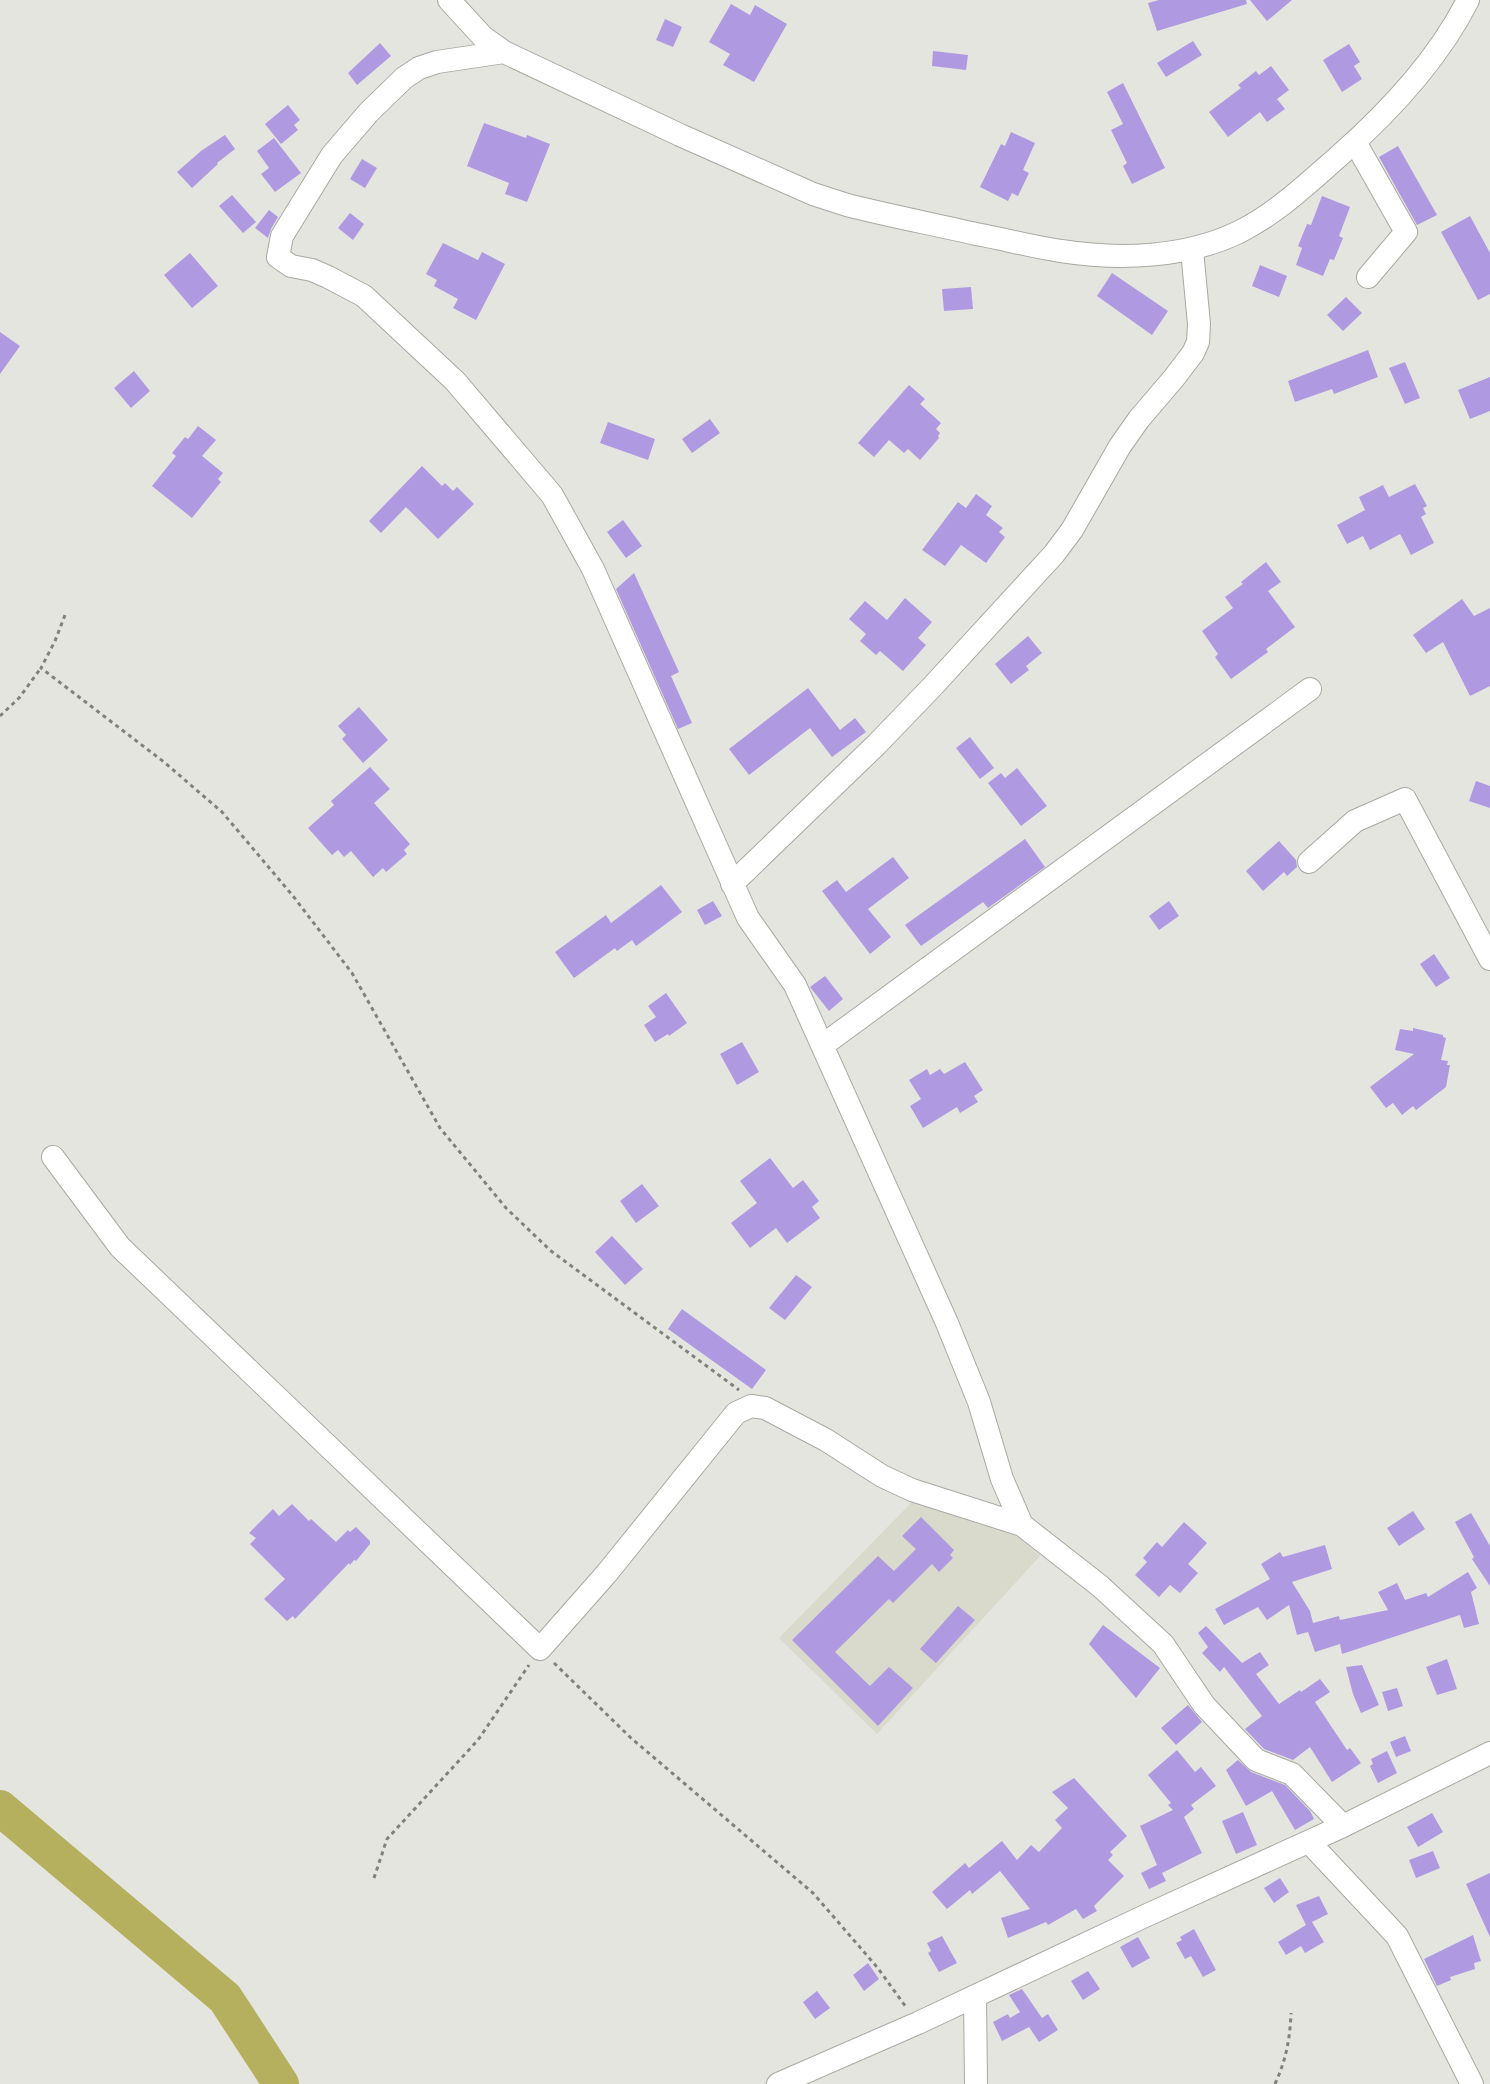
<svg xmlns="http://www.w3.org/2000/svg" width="1490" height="2084" viewBox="0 0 1490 2084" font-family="'Noto Serif',serif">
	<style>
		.built { fill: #d9d9cc }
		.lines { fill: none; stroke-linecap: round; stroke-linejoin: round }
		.river { stroke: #b4b05e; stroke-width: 36 }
		.building { fill: #af9ae2 }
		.minor-casing { stroke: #a9a9a3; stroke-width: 24 }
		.path { stroke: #81817d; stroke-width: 3; stroke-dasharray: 4 4; stroke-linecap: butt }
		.minor { stroke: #fff; stroke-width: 22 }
	</style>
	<rect width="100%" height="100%" fill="#e5e5df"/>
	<!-- built -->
	<path class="built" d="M914 1500 1006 1526 1040 1556 877 1734 779 1638Z"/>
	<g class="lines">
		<!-- river -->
		<path class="river" d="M0 1808 225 1998 281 2084"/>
	</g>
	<!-- building -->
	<path class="building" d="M1159 0H1246L1247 4 1157 31 1148 3Z
		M1250 0H1292L1267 21Z
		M731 4 750 15 755 5 787 24 754 82 723 65 730 54 709 42Z
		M665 19 682 27 673 47 656 40Z
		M1193 41 1202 55 1166 77 1157 63Z
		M380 43 391 56 357 85 348 73Z
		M1349 44 1360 62 1354 66 1362 79 1342 92 1323 60Z
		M933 51 968 55 966 70 932 66Z
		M1271 66 1289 90 1277 99 1285 109 1267 122 1260 112 1228 137 1209 112 1241 88 1238 85 1256 71 1259 75Z
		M1123 83 1165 168 1132 184 1123 166 1127 163 1111 130 1123 124 1107 92Z
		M288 105 300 120 294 125 298 130 281 144 265 124Z
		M484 123 526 138 527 135 550 144 527 202 505 194 509 183 467 166Z
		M1011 132 1035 143 1023 170 1029 173 1018 196 1012 193 1008 201 980 187 1001 144 1005 146Z
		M225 135 235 149 217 163 218 164 192 188 177 172 201 151Z
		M274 138 301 173 275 192 261 174 269 168 257 151Z
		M1398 146 1437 215 1417 225 1379 157Z
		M362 159 377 168 365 188 350 179Z
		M232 195 256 222 243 233 219 206Z
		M1322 196 1350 207 1339 236 1343 238 1334 260 1330 259 1323 276 1296 265 1302 248 1298 246 1307 224 1311 225Z
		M269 210 278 217 271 229 268 238 255 228Z
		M350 213 364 224 353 240 338 228Z
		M1470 216 1490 253V294L1478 300 1441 232Z
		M443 243 478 260 482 252 505 264 476 320 453 308 458 299 434 286 437 280 426 274Z
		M190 253 218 286 192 308 164 275Z
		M1260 265 1287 276 1279 297 1252 286Z
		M1112 273 1168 311 1152 335 1097 296Z
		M971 287 973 309 944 311 942 289Z
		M1346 297 1362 313 1343 331 1327 315Z
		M0 332 20 346 0 374Z
		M1368 350 1378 377 1334 394 1332 389 1295 402 1288 381Z
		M1405 362 1420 398 1405 404 1389 368Z
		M134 371 150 391 131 408 114 388Z
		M1490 377V411L1470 419 1458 390Z
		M909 385 925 399 920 404 941 423 936 429 940 433 938 436 939 438 920 460 908 449 904 453 889 440 874 457 858 443Z
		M710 419 720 433 692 453 682 439Z
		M608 422 655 439 648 460 600 443Z
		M198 426 216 440 202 456 223 473 218 479 221 482 192 518 152 486 176 456 172 453 185 437 188 439Z
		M422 466 442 486 445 483 453 491 457 487 474 504 438 539 406 507 381 533 369 521Z
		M1415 484 1427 506 1423 508 1426 514 1421 517 1434 543 1411 555 1400 534 1370 550 1363 536 1347 544 1337 525 1365 510 1359 497 1383 485 1389 497Z
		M976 494 992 506 986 515 1003 528 999 532 1005 537 986 563 961 545 945 566 922 550 958 502 966 508Z
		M623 520 642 546 626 558 607 532Z
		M1266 562 1281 582 1268 591 1295 627 1266 649 1268 652 1231 679 1215 657 1218 654 1202 631 1233 608 1225 597 1243 584 1241 582Z
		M634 573 679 672 671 676 692 723 678 729 616 589Z
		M905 598 932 622 918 638 926 645 903 671 880 651 876 655 860 641 866 634 849 619 865 601 887 620Z
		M1462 599 1474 616 1490 608V686L1470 696 1443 642 1426 653 1413 635Z
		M1028 636 1042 653 1026 666 1029 670 1011 684 995 664Z
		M808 688 840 730 855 718 866 732 832 757 810 728 749 775 729 749Z
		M359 707 388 740 363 763 342 739 346 735 338 726Z
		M970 737 994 768 980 779 956 748Z
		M370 767 390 789 374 803 410 844 404 850 407 854 386 872 383 868 373 877 351 851 344 857 338 850 332 855 308 828 334 805 331 801Z
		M1017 768 1047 806 1021 826 988 783 1001 773 1005 778Z
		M1476 781 1490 786V808L1469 801Z
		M1025 839 1045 867 988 908 983 902 921 946 905 925Z
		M1279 841 1296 860 1297 867 1287 876 1284 872 1263 891 1246 871Z
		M893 857 909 878 868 909 891 937 870 954 822 891 837 880 846 892Z
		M661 885 682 912 636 946 632 940 617 951 615 948 574 978 555 952 606 915 611 923Z
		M713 901 722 916 705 925 697 910Z
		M1169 901 1179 916 1159 930 1149 916Z
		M1434 954 1450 978 1436 987 1420 964Z
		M825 976 843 999 829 1011 810 987Z
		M666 993 687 1023 669 1036 668 1034 655 1042 644 1025 656 1017 648 1006Z
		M1413 1028 1443 1035V1037L1446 1038 1441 1060 1448 1061 1447 1065H1450L1446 1087 1416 1110 1413 1106 1402 1115 1393 1103 1386 1108 1370 1087 1414 1054 1395 1050 1400 1029 1413 1031Z
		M742 1042 759 1072 737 1085 720 1054Z
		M965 1062 983 1090 974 1096 978 1102 960 1113 957 1107 923 1128 910 1106 921 1099 909 1080 927 1069 930 1075 940 1069 944 1074Z
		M770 1158 793 1188 803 1180 819 1201 812 1207 820 1218 787 1243 776 1228 750 1248 731 1223 757 1203 740 1181Z
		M642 1184 659 1206 636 1223 620 1201Z
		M612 1236 643 1269 625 1285 595 1252Z
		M796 1275 812 1287 785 1320 769 1308Z
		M682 1309 766 1370 752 1389 668 1329Z
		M292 1504 309 1521 311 1519 336 1542 348 1530 350 1532 356 1527 370 1541V1544L356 1561 354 1560 350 1565 349 1563 295 1619 293 1616 287 1621 264 1599 285 1579 250 1544 256 1538 249 1533 273 1509 279 1516Z
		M1413 1511 1425 1529 1399 1546 1387 1528Z
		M1471 1513 1490 1546V1586L1472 1559 1474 1557 1455 1522Z
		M921 1517 954 1550 950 1555 953 1558 939 1572 932 1564 893 1603 889 1599 835 1652 870 1686 889 1667 913 1688 878 1726 792 1640 878 1556 894 1571 916 1549 902 1536Z
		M1184 1522 1207 1543 1188 1564 1198 1573 1180 1593 1170 1585 1159 1597 1135 1575 1147 1562 1143 1558 1157 1542 1162 1547Z
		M1325 1545 1332 1569 1292 1582 1310 1611 1313 1623 1339 1616 1340 1620 1388 1610 1378 1592 1397 1583 1405 1600 1426 1593 1428 1597 1468 1572 1477 1588 1471 1592 1479 1624 1464 1628 1460 1615 1342 1654 1340 1644 1315 1652 1308 1632 1297 1635 1289 1605 1267 1620 1258 1607 1224 1625 1215 1609 1270 1579 1261 1564 1280 1552 1283 1557Z
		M958 1606 975 1620 936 1663 920 1649Z
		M1103 1625 1160 1668 1136 1698 1089 1644Z
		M1206 1626 1242 1663 1260 1652 1269 1665 1256 1674 1279 1704 1300 1690 1301 1692 1320 1679 1330 1692 1315 1702 1347 1750 1350 1748 1361 1763 1332 1782 1310 1747 1293 1760 1264 1749 1245 1729 1262 1716 1224 1667 1220 1672 1202 1653 1208 1647 1198 1633Z
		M1447 1659 1457 1689 1437 1695 1426 1667Z
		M1362 1665 1379 1705 1361 1713 1353 1694 1346 1667Z
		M1397 1688 1403 1706 1388 1711 1382 1692Z
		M1188 1705 1202 1722 1176 1745 1161 1728Z
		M1405 1736 1411 1751 1396 1757 1390 1742Z
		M1177 1750 1195 1772 1201 1767 1216 1786 1191 1805 1194 1809 1184 1817 1202 1853 1162 1873 1166 1881 1149 1889 1141 1873 1157 1865 1140 1826 1173 1810 1168 1805 1171 1803 1148 1775Z
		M1387 1751 1397 1773 1378 1783 1370 1766 1373 1764 1371 1759Z
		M1238 1760 1251 1772 1285 1785 1310 1811 1314 1819 1295 1830 1272 1791 1246 1806 1226 1770Z
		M1074 1778 1127 1836 1110 1852 1113 1855 1108 1860 1124 1876 1094 1906 1097 1911 1083 1919 1076 1909 1048 1925 1046 1922 1008 1938 1001 1918 1030 1909 1000 1871 972 1894 970 1890 947 1909 932 1892 965 1863 969 1868 1002 1841 1017 1860 1031 1845 1039 1852 1062 1828 1055 1820 1068 1808 1052 1792Z
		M1243 1812 1257 1845 1236 1854 1222 1821Z
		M1432 1813 1443 1832 1418 1847 1407 1827Z
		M1433 1851 1440 1868 1416 1878 1409 1860Z
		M1490 1873V1937L1466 1884Z
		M1280 1878 1289 1892 1274 1903 1264 1888Z
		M1319 1896 1328 1914 1312 1922 1324 1942 1305 1953 1301 1946 1286 1955 1278 1942 1306 1925 1296 1905Z
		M1194 1929 1216 1970 1203 1977 1191 1956 1185 1959 1176 1943 1182 1940 1180 1937Z
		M1473 1935 1481 1961 1474 1963 1475 1969 1450 1977 1451 1980 1437 1986 1424 1959Z
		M942 1936 957 1963 939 1972 928 1953 931 1951 927 1943Z
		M1138 1937 1150 1958 1132 1968 1120 1947Z
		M868 1963 879 1979 864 1991 853 1975Z
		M1088 1971 1100 1989 1083 2000 1071 1981Z
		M1022 1989 1042 2018 1048 2014 1058 2030 1039 2042 1029 2027 1002 2041 993 2022 1008 2014 1010 2018 1020 2012 1009 1995Z
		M817 1991 830 2008 815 2019 803 2002Z"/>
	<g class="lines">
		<defs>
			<path id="minor" d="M449 0 483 37 504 52
				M1355 142 1406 232 1368 277
				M1309 862 1355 821 1405 799 1490 959
				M732 884 876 745 931 688 1054 554 1072 530 1120 446 1139 419 1174 378 1193 353 1198 342 1199 324 1192 250
				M823 1045 1310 689
				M53 1157 120 1247 540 1649 607 1573 736 1413 751 1406 765 1408 826 1440 882 1476 912 1490 1022 1525 1100 1586 1163 1644 1204 1705 1256 1760 1292 1774 1343 1826
				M1022 1525 1002 1479 979 1402 947 1323 795 985 748 918 593 569 552 495 455 381 364 296 328 277 312 270 291 266 278 257 282 236 332 155 369 112 404 78 419 68 437 62 504 52 680 135 813 194 847 205C890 216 933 224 976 234 1004 239 1033 247 1061 251 1119 260 1186 258 1239 232 1277 213 1307 184 1339 156 1389 112 1438 60 1468 0
				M1309 1842 1397 1936 1472 2084
				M975 1996 976 2084
				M778 2084 918 2023 1145 1916 1343 1826 1490 1753"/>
		</defs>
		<!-- minor casing -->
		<use href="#minor" class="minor-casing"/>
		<!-- path -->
		<path class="path" d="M65 615 55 641 41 668 164 762 222 812 293 896 352 973 440 1128 506 1208 551 1251 739 1390
			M0 716 19 698 41 668
			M554 1663 631 1738 813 1893 877 1967 906 2007
			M374 1878 387 1839 478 1740 529 1665
			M1275 2084C1286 2060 1290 2039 1291 2013"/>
		<!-- minor -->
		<use href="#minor" class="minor"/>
	</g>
</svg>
